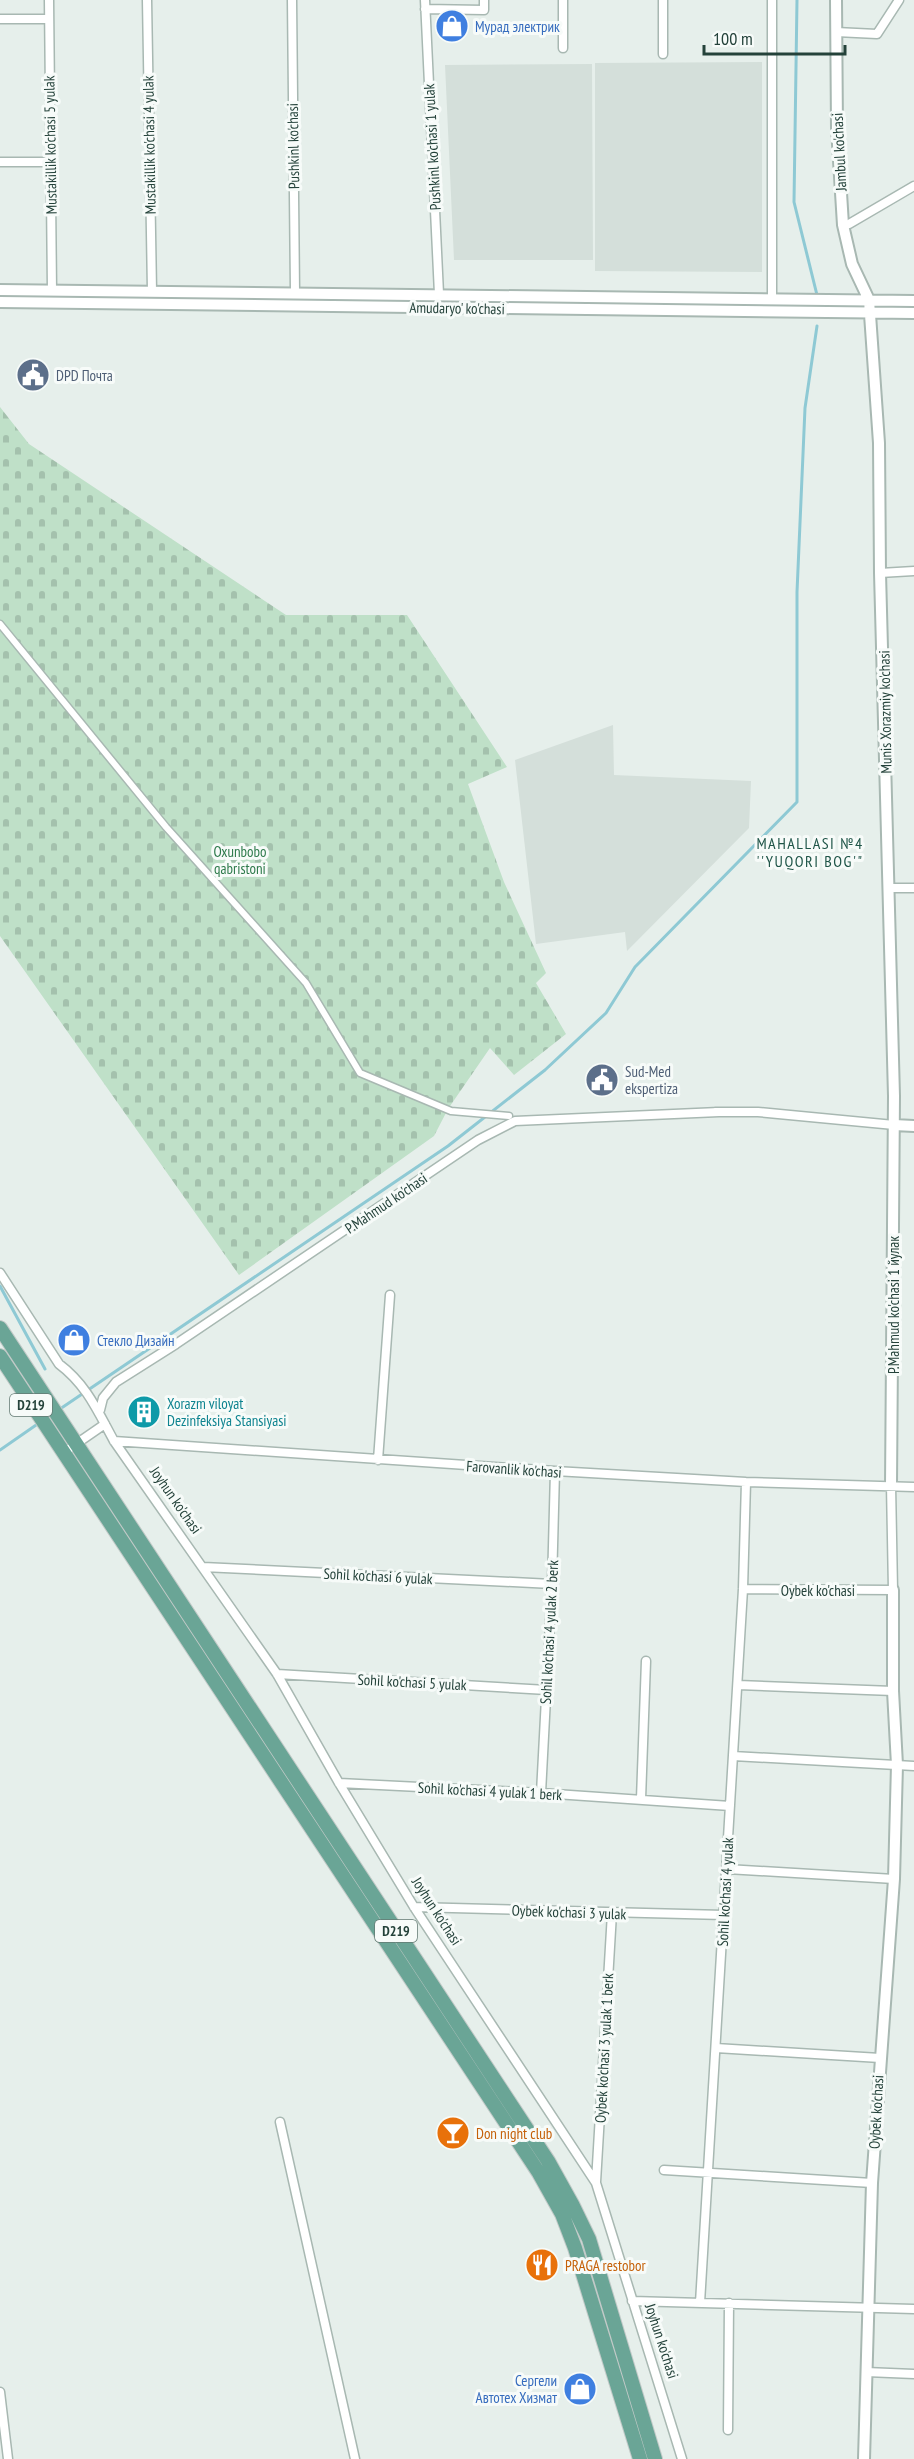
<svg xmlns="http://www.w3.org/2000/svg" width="914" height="2459" viewBox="0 0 914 2459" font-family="'PT Sans Narrow',sans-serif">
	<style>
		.built { fill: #d4dfda }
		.cemetery { fill: url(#cemetery-stones) }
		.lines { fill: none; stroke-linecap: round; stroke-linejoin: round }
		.stream { stroke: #8ec9d4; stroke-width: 3 }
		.pedestrian-casing { stroke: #a8b8b2; stroke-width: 9 }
		.minor-casing { stroke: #a8b8b2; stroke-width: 11 }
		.tertiary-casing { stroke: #a8b8b2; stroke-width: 14 }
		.primary-casing { stroke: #c2cac8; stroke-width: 16 }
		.pedestrian { stroke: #fff; stroke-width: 6 }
		.minor { stroke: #fff; stroke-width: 8 }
		.tertiary { stroke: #fff; stroke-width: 10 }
		.primary { stroke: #6aa596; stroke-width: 14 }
		.labels { text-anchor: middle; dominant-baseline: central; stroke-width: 6; stroke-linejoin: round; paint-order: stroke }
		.shield { fill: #f7fbf9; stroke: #637a73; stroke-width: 1.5 }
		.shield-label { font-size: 14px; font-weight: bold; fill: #24423a }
		.shop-label { font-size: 15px; fill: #366cbe; stroke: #f7fbf9; text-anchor: start }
		.street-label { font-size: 15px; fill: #24423a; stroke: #f7fbf9 }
		.service-label { font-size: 15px; fill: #4e5e75; stroke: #f7fbf9; text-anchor: start }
		.park-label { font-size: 15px; fill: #2d7a4b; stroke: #f7fbf9 }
		.culture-label { font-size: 15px; fill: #0d838f; stroke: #f7fbf9; text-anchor: start }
		.food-label { font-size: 15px; fill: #c56008; stroke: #f7fbf9; text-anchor: start }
		.neighbourhood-label { font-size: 16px; letter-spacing: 1.5px; fill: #1f5548; stroke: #f7fbf9 }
	</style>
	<defs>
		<pattern id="cemetery-stones" width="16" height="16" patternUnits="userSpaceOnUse" patternTransform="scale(1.5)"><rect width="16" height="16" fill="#bfe0c8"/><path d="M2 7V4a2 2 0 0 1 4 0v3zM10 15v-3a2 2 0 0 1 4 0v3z" fill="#a4c1ad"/></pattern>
	</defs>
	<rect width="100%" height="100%" fill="#e6efeb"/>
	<!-- built -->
	<path class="built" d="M762 62V272L595 271V63Z
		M592 64 593 260H454L445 65Z
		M613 725 614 775 751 781 749 828 627 951 625 932 536 944 515 760Z"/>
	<!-- cemetery -->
	<path class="cemetery" d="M0 407 29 444 286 615H407L507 767 468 784 504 882 546 973 536 983 566 1034 514 1075 490 1048 448 1109 434 1136 239 1275 0 936Z"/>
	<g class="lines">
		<!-- stream -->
		<path class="stream" d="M797 0 794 202 817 295
			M0 1286 45 1369
			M60 1409 448 1146 545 1070 606 1013 635 967 797 802V592L805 408 817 326
			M0 1450 39 1423"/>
		<defs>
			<path id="pedestrian" d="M0 624 166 827 306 983 360 1073 451 1111 509 1116"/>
			<path id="minor" d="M49 0 52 291
				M147 0 152 291
				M292 0 295 292
				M425 0 439 294
				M563 0V48
				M663 0V54
				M772 0V299
				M425 9 484 10V0
				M0 19H49
				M836 32 877 34 899 0
				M0 162H50
				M849 224 914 186
				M880 573 914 571
				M889 888H914
				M715 1112H758L894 1125
				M0 1273 59 1364C87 1385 98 1412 114 1441L277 1674 339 1783 414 1907 596 2183 682 2459
				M100 1410 103 1398 116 1382 176 1344 478 1140 515 1121 719 1112
				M114 1441 555 1471 746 1482 914 1487
				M63 1453 105 1424
				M378 1460 390 1295
				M203 1567 552 1584
				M743 1589 893 1590 891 1485
				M277 1674 547 1690
				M738 1685 893 1691
				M733 1756 914 1766
				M339 1783 541 1793 730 1806
				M541 1793 552 1584 555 1471
				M641 1799 646 1661
				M727 1869 894 1879
				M414 1907 724 1915
				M716 2048 880 2058
				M280 2122 355 2459
				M664 2170 872 2183
				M596 2182 612 1913
				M632 2301 914 2309
				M700 2303 743 1589 746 1482
				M866 2372 914 2374
				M0 2392 8 2459
				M728 2430 729 2303"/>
			<path id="tertiary" d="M836 0 837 128 843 225 852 264 869 300 879 443 880 573 894 1096 891 1485
				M0 290 914 301
				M0 302 914 313
				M894 1125 914 1126
				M864 2459 872 2183 894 1879 897 1765 893 1691V1590"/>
			<path id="primary" d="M0 1328 548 2161 573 2206 589 2239 655 2459
				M0 1356 539 2173 562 2214 575 2248 640 2459"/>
		</defs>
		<!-- pedestrian casing -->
		<use href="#pedestrian" class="pedestrian-casing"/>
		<!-- minor casing -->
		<use href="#minor" class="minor-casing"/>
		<!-- tertiary casing -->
		<use href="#tertiary" class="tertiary-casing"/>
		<!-- primary casing -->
		<use href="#primary" class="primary-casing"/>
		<!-- pedestrian -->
		<use href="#pedestrian" class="pedestrian"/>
		<!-- minor -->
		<use href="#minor" class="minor"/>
		<!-- tertiary -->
		<use href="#tertiary" class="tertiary"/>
		<!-- primary -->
		<use href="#primary" class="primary"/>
	</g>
	<!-- icons -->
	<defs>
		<symbol id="shop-disc" viewBox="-11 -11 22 22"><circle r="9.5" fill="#3f7fe0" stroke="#f7fbf9"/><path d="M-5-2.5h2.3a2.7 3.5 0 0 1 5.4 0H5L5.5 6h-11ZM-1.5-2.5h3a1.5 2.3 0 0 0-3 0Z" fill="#fff"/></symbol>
		<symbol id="civic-disc" viewBox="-11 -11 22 22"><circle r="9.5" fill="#5c6f8a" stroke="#f7fbf9"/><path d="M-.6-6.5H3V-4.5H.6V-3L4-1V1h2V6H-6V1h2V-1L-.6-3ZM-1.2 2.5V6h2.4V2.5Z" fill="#fff"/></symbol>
		<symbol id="building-disc" viewBox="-11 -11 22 22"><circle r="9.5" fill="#0f9aa8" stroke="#f7fbf9"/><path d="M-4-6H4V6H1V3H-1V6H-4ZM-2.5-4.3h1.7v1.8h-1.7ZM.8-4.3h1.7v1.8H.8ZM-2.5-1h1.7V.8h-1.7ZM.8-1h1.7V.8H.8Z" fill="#fff"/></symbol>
		<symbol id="bar-disc" viewBox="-11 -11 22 22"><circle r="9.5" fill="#e8710a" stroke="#f7fbf9"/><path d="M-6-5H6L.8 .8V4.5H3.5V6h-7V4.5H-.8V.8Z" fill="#fff"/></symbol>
		<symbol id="restaurant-disc" viewBox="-11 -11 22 22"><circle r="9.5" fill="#e8710a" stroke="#f7fbf9"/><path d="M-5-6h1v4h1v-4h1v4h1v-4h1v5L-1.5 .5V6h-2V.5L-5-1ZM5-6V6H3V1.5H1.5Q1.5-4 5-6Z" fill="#fff"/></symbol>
	</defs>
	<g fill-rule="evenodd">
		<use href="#shop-disc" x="433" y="7" width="38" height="38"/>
		<use href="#civic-disc" x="14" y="356" width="38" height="38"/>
		<use href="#civic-disc" x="583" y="1061" width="38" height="38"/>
		<use href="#shop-disc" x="55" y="1321" width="38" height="38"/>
		<use href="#building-disc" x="125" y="1393" width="38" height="38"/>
		<use href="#bar-disc" x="434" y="2114" width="38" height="38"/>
		<use href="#restaurant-disc" x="523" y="2246" width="38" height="38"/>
		<use href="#shop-disc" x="561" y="2370" width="38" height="38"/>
	</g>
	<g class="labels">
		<!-- shield labels -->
		<g class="shield">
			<rect x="10" y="1394" width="42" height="22" rx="4.5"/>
			<rect x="375" y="1920" width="42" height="22" rx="4.5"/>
		</g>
		<g class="shield-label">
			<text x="31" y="1405">D219</text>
			<text x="396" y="1931">D219</text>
		</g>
		<!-- shop labels -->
		<g class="shop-label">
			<text x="475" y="26">Мурад электрик</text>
			<text x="97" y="1340">Стекло Дизайн</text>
			<text x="557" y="2380" text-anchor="end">Сергели<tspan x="557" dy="17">Автотех Хизмат</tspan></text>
		</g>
		<!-- street labels -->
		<g class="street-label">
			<text transform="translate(50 145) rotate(-91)">Mustakillik ko'chasi 5 yulak</text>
			<text transform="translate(149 145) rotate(-91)">Mustakillik ko'chasi 4 yulak</text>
			<text transform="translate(293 146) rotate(-91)">Pushkinl ko'chasi</text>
			<text transform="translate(432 147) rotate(-93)">Pushkinl ko'chasi 1 yulak</text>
			<text transform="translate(839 152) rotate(-93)">Jambul ko'chasi</text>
			<text transform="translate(457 308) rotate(1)">Amudaryo' ko'chasi</text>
			<text transform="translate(885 712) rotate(-91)">Munis Xorazmiy ko'chasi</text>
			<text transform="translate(386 1203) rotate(-34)">P.Mahmud ko'chasi</text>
			<text transform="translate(893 1305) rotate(-90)">P.Mahmud ko'chasi 1 йулак</text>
			<text transform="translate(514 1469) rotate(4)">Farovanlik ko'chasi</text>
			<text transform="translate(176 1500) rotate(55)">Joyhun ko'chasi</text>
			<text transform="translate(378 1576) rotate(3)">Sohil ko'chasi 6 yulak</text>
			<text x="818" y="1590">Oybek ko'chasi</text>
			<text transform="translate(549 1632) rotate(-87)">Sohil ko'chasi 4 yulak 2 berk</text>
			<text transform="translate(412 1682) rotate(3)">Sohil ko'chasi 5 yulak</text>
			<text transform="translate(490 1791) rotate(3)">Sohil ko'chasi 4 yulak 1 berk</text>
			<text transform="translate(725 1892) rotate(-87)">Sohil ko'chasi 4 yulak</text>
			<text transform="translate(437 1911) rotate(57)">Joyhun ko'chasi</text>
			<text transform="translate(569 1912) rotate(2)">Oybek ko'chasi 3 yulak</text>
			<text transform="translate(604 2048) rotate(-87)">Oybek ko'chasi 3 yulak 1 berk</text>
			<text transform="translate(876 2112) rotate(-87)">Oybek ko'chasi</text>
			<text transform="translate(662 2341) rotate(72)">Joyhun ko'chasi</text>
		</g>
		<!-- service labels -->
		<g class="service-label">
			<text x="56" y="375">DPD Почта</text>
			<text x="625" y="1071">Sud-Med<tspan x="625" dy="17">ekspertiza</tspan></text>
		</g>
		<!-- park labels -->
		<g class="park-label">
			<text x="240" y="851">Oxunbobo<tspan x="240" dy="17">qabristoni</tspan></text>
		</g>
		<!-- culture labels -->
		<g class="culture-label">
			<text x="167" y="1403">Xorazm viloyat<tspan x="167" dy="17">Dezinfeksiya Stansiyasi</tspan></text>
		</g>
		<!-- food labels -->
		<g class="food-label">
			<text x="476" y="2133">Don night club</text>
			<text x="565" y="2265">PRAGA restobor</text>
		</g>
		<!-- neighbourhood labels -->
		<g class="neighbourhood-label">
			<text x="810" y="843">MAHALLASI №4<tspan x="810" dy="18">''YUQORI BOG'"</tspan></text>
		</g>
	</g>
	<!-- scale -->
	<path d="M704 45v9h141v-9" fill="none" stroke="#24423a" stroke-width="3"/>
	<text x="713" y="45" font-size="18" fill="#24423a" stroke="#f7fbf9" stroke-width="4.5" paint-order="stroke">100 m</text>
</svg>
